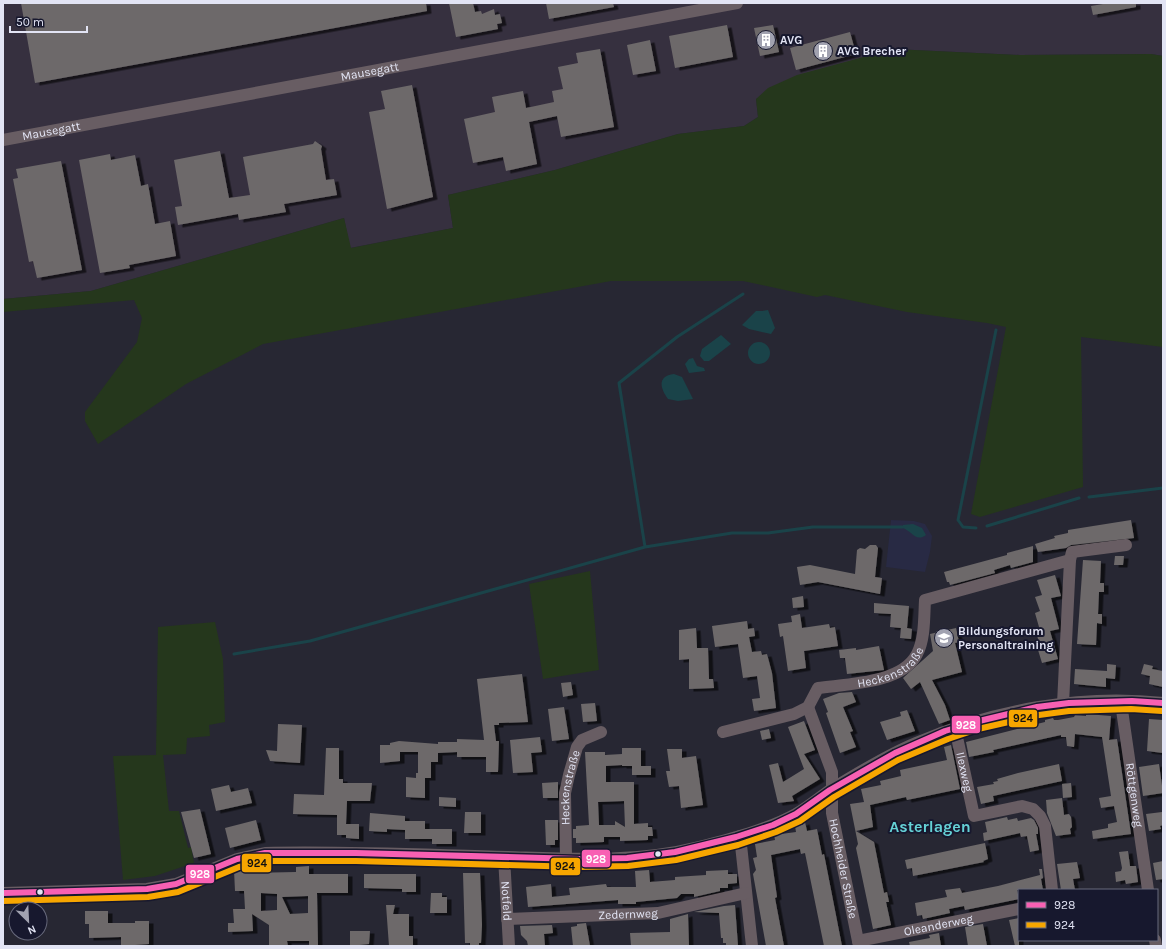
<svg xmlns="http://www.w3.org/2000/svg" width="1166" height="949" viewBox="0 0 1166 949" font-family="Karla,sans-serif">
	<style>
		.commercial { fill: #36303f }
		.built { fill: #282a44 }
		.green { fill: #25371c }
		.water { fill: #1a4349 }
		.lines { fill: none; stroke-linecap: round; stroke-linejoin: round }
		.stream { stroke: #1a4349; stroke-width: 3 }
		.building { fill: #6d696a; fill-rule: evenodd; filter: url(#shadow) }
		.minor { stroke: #685d63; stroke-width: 12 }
		.bus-1-casing { stroke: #17182e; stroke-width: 9 }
		.bus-2-casing { stroke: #17182e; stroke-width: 9 }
		.bus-1 { stroke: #f860b3; stroke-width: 6 }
		.bus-2 { stroke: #f7a600; stroke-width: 6 }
		.bus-dot { fill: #e2e4f4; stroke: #17182e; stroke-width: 1.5 }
		.labels { text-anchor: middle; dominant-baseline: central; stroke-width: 4; stroke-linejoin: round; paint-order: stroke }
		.poi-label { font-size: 12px; font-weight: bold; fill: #e2e4f4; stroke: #17182e; text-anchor: start }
		.street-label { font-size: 12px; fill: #e2e4f4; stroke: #17182e }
		.district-label { font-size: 16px; font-weight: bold; fill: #65d1d6; stroke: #17182e }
		.line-badge { stroke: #17182e; stroke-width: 1.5 }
		.badge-label { font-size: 11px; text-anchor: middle; font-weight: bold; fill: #fff }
		.pale-badge-label { font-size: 11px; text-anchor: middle; font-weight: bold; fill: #111 }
	</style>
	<defs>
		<filter id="shadow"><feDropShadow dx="4.5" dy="2.5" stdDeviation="0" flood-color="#0009"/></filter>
	</defs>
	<rect width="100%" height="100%" fill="#272733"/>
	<!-- commercial -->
	<path class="commercial" d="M3 3H1163V56L1151 54 1020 55 893 49 861 59 756 99 758 117 744 126 678 134 555 170 448 195 453 228 350 248 344 218 91 291 3 299Z"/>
	<!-- built -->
	<path class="built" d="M891 520 914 521 925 524 932 536 930 552 925 572 886 567Z"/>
	<!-- green -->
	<path class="green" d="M893 49 1020 55 1151 54 1163 56V347L1081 337 1083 487 980 517 971 514 1006 327 987 323 907 312 825 295 817 297 743 281H611L263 344 186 384 98 444 85 421V412L137 342 142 318 134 300 3 312V299L91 291 344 218 351 248 453 228 448 195 555 170 678 134 744 126 758 117 756 99 768 88 797 75Z
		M590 571 599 670 543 679 529 584Z
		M215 622 223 659 225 722 209 725 210 736 187 738 186 754 163 755 169 811H179L188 848 191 847 194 863 155 876 123 880 113 756 156 755 158 627Z"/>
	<!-- water -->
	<path class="water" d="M768 310 775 328 771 334 749 329 742 325 756 311H762Z
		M721 335 731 344 709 361H704L700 356 702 349Z
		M748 353a11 11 0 1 1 22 0a11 11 0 1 1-22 0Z
		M693 358 697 366 704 368 705 371 689 373 685 364 689 359Z
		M674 374 682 377 693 399 678 401 668 399C660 388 657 376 674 374Z
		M913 524 922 528 926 535C915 543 912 530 902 528L903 525Z"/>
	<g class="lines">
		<!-- stream -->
		<path class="stream" d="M1089 497 1163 488
			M987 526 1079 498
			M976 528 963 527 958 520 996 330
			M645 547 619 383 677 337 743 294
			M234 654 310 641 645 547 732 533H768L813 527H902"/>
	</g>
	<!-- building -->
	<path class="building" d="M21 3H426L427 11 35 83Z
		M449 3H473L475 12 481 11 482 14 494 9 495 15 500 14 502 23 497 24 498 29 456 37Z
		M546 3H613L614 7 549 19Z
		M1109 3H1136V7L1093 15 1091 6Z
		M727 25 733 57 675 68 669 36Z
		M773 25 779 52 760 56 754 28Z
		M850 32 856 54 796 70 790 48Z
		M650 40 656 71 633 75 627 45Z
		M600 49 614 127 561 137 557 116 529 122 537 164 506 171 503 157 473 163 464 119 495 112 492 97 523 91 526 108 554 102 552 91 563 89 558 67 578 63 576 53Z
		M412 85 433 197 387 209 369 112 385 109 381 91Z
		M315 141 322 146 321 149 326 180 334 179 337 195 284 204 286 212 239 220 238 214 178 225 175 207 182 206 174 160 220 151 229 198 250 195 243 157 313 144Z
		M110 154 111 160 135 155 141 186 148 184 155 224 170 221 176 256 129 265 130 268 100 273 79 160Z
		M61 161 82 270 37 278 33 261 29 262 13 179 18 178 16 169Z
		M1131 520 1134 538 1071 545 1066 548 1038 552 1035 544 1055 538 1054 536 1068 533V530Z
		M870 545H876L878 548 875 577 882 578 880 594 818 582 800 585 797 567 810 565 855 574 857 550 860 548 865 549Z
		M1033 546V562L1011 568 1010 565 994 570 995 573 950 585 949 582H947L944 572 1007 555V553Z
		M1115 556H1124L1123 565H1114Z
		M1083 560 1101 561 1100 583H1104V592H1099L1098 614H1102V624L1097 623 1096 645 1077 644Z
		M1055 575 1061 596 1051 598 1059 629 1050 631 1058 659 1042 663 1035 640 1038 639 1037 635 1041 634 1035 613 1040 611 1035 597 1042 595 1037 580Z
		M803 596 804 607 793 608 792 598Z
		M874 603 909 606 907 628 912 629 911 639 900 638 901 628 890 627 891 614 874 613Z
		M800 614 802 628 829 624 830 628 835 627 838 646 804 651 806 668 788 671 783 636 780 637 778 624 792 622 791 616Z
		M747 621 748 629 754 628 755 636 749 637 752 652 761 651 762 655 767 654 772 673 776 708 754 711 752 699 760 698 757 676 743 678 738 644 715 647 712 626Z
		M696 628 697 648H708L709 679H713L714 688 689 689V659L679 660V630Z
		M956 628 959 642 955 643 962 672 932 680 945 705 950 720 939 724 920 682 911 689 903 678 933 651 930 634Z
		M879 646 884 670 847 674 845 658H840L839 650 856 648V650Z
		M1107 664 1116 665 1115 679 1106 678V687L1074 684 1075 669 1107 671Z
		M1144 664 1153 666 1152 669 1163 671V687L1149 684 1150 676 1141 674Z
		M522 674 528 722 499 723V725H494L496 741H499L498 772H486V757H457V752L438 753V762H431V778H425V798L406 797V777L416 778V773H418V752H400V761L380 763V745H390V743L399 741 438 744V742H457V739L484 740 477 679Z
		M571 682 573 695 563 697 561 683Z
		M852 692 856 702 843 707 853 731 850 732 856 747 840 753 826 713 828 712 823 699 839 693Z
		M595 703 597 721 583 722 581 704Z
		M564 707 569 739 552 741 548 709Z
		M907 710 915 731 887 740 880 722 901 716 900 712Z
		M1086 714 1111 716 1109 740 1117 739 1131 834 1093 839 1092 831 1108 828V824L1117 822 1114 806 1101 808 1099 798 1111 796 1102 737 1075 734 1074 747 1067 746 1066 737H1061V735L993 750 994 752 969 757 966 742 1045 722V720L1053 718 1054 720H1058L1074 717 1075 715 1086 716Z
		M1149 719 1163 720V753L1147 751Z
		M804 721 815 750 804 754 820 779 792 796 794 801 778 803 769 765 778 763 783 782 804 769 788 727Z
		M278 724 302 725 300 763 270 761 266 750 277 751Z
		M769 729 771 738 762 740 760 731Z
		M540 737 542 752 531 753 533 772 513 773 510 740Z
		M951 745 960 789 907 800 906 797 870 805 873 827 856 831 874 842 884 893 887 892 889 902H886L891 925 873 929 856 848 858 844 850 804 864 802 861 789 881 785 880 781 901 776 900 770 947 760 944 747Z
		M326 748H339V779H343V783H372L370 801H347L346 824H359V839L346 838V835H337V815L293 814 294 794 324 795Z
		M622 748H641V766H651V775H632V766H622V765L606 766V782H634V824L648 823V827H652L653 836H648V840L620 841V837H604V842L576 843V838H573V829H576V826L589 825 585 752H605V755L622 754ZM624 801 625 827 615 821V825H599L598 802Z
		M667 749H682V758L696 756 703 805 681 808 679 786 669 787 666 771H670Z
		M1059 764 1062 781 993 796 994 801 981 804 977 787 994 784 993 782 998 781 997 779 1018 773Z
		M1159 764 1163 793 1143 796 1139 767Z
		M558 782V798H543L542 783Z
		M1071 783 1072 797 1063 798 1062 784Z
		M229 785 231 792 248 788 252 803 216 811 211 789Z
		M439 797 456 798V807L439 806Z
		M1062 798 1064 815 1069 814 1071 817 1072 827 1070 829 1071 834 1056 836 1047 813 1046 800Z
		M200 809 211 854 194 858 181 812Z
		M465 812H481V833H464Z
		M1162 812 1163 825 1160 826 1161 829 1149 831 1146 814Z
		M370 813 405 816V821H425V829H452V844H432V839H405V830L387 829V832L369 831Z
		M1007 817 1008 820 1017 818 1018 821 1031 818 1034 820 1038 828V834H1036L1039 850 1030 852 1027 836 1021 837 1020 833 984 841 983 833 987 832 985 822Z
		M256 820 261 840 230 848 225 828Z
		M545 820H558V840H555V845H546Z
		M805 822 807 831 817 829 822 855 824 854 842 946H824L805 853 801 854 800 849 771 855 777 897 775 898 784 946H766L753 874 756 870 753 858 757 857 755 844 775 840 774 835 796 832 795 826Z
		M985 843 988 859 983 861 984 862 913 876 912 868 907 869 905 860Z
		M1128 851 1130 866H1136L1138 882 1126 884 1125 880 1116 882 1115 872 1121 871 1122 868 1119 852Z
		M1163 861V879L1156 880 1153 863Z
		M1077 862 1080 878 1073 879 1075 890H1061L1057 864Z
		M309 866V874H348V893H317L318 946H309V941H287L288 946H269V925L252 914 253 931 228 932V923H234L233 909H245L244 891H235L234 870 248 869V873L296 872V867ZM261 893 277 894V910L261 911ZM308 896V913L290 914 282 897Z
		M1039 869H1042L1043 878 1041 879 1043 890H1017L1019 899 965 910 964 906 949 909 950 913 923 919 922 915 917 916 915 903 947 897 945 890 960 888 962 893 998 886 1040 875Z
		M649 870 650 882 675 880V877L706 875V871L728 870V874H737V883L728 884V888H720V891L694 897V894H681L677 898 636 902V904H618V900L528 907 526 887 551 884 552 897 570 895 569 888 606 884 607 887H636L635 871Z
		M463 873H480L482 925 481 943H479V946H470V943H465Z
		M364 874H416V892H402V889L364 888Z
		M431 893H442V897H447V913H430Z
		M386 905H395L393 914H409V936H413V946H389Z
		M735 905 738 946H726V943H723V938H721L719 913 694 912 724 906Z
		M85 911H108V923H135V921H149V944L121 946V937L89 938V924H85Z
		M688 914 689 946H680V945L631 946 630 933 670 932V919Z
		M1019 918V946H1015L1009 920Z
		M586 923 590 946H573L571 927 577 926V924Z
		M983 924 987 946H968L965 927Z
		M552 925 553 933 544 934 545 946H528L527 941 521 935 520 926Z
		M350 931H370L369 944 350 946Z
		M939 933 941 946H910L909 942 930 938 929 935Z"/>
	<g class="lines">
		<!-- minor -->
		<g class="minor">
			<path id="s1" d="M3 140 737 3"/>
			<path d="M1070 560 1072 552 1126 545"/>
			<path id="s2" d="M1123 701 1122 710 1148 890"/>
			<path id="s3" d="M808 707 832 772V813L859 946"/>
			<path id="s4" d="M955 728 974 816 1022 806 1033 809 1040 816 1045 826 1052 890"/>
			<path id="s5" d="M723 732 794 714 808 707 818 688C846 684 902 684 917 654 925 639 924 617 925 600L1070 560 1063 704"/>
			<path d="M740 836 752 946"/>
			<path id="s6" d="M504 857 509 946"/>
			<path id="s7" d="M566 858 565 793 569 775 577 747 582 740 601 732"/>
			<path d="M3 893 147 889 176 884 237 859 265 853C346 851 427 855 508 857 571 859 636 863 699 847 731 839 767 830 796 814 808 807 819 798 830 790 856 774 889 754 916 743 993 710 1080 694 1163 703"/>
			<path id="s8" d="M507 919 658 913 746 893"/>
			<path d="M1155 940 1156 946"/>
			<path id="s9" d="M858 941 1019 909"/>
		</g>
		<defs>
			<path id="bus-1" d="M3 893 147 889 176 884 237 859 265 853H356L580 859 627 858 675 852 736 837 773 825 796 814 830 790 895 753 945 731 975 722 1037 707 1069 703 1132 701 1163 703"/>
			<path id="bus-2" d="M3 901 148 897 178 892 239 867 266 861H356L580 867 628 866 676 860 738 845 776 832 800 821 834 797 898 760 948 739 978 729 1039 715 1069 711 1131 709 1162 711"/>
		</defs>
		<!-- bus-1 casing -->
		<use href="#bus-1" class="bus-1-casing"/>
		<!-- bus-2 casing -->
		<use href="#bus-2" class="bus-2-casing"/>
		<!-- bus-1 -->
		<use href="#bus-1" class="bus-1"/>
		<!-- bus-2 -->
		<use href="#bus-2" class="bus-2"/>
	</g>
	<!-- icons -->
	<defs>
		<symbol id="building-disc" viewBox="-11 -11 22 22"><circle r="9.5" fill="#a1a2b0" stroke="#17182e"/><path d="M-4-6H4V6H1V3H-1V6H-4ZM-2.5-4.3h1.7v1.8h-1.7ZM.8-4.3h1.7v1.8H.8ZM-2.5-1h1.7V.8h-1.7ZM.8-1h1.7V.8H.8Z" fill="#fff"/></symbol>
		<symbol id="university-disc" viewBox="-11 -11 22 22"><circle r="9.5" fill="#a1a2b0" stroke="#17182e"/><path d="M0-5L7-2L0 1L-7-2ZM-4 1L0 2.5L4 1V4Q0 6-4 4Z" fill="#fff"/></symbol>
	</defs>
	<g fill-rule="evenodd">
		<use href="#building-disc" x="755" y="29" width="22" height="22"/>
		<use href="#building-disc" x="812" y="40" width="22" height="22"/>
		<use href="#university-disc" x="933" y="627" width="22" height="22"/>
	</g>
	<!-- markers -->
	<g class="bus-dot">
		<circle cx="658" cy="854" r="3.5"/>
		<circle cx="40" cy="892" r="3.5"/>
	</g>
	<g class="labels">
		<!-- poi labels -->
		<g class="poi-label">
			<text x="780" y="40">AVG</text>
			<text x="837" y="51">AVG Brecher</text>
			<text x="958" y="631">Bildungsforum<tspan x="958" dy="14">Personaltraining</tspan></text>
		</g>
		<!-- street labels -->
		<g class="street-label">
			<text stroke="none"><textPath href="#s1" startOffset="373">Mausegatt</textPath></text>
			<text stroke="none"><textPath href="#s1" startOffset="49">Mausegatt</textPath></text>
			<text stroke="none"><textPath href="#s5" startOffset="188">Heckenstraße</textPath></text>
			<text stroke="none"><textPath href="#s4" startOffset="45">Ilexweg</textPath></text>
			<text stroke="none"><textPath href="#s7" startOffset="71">Heckenstraße</textPath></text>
			<text stroke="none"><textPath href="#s2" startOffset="95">Röttgenweg</textPath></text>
			<text stroke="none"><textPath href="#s3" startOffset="167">Hochheider Straße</textPath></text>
			<text stroke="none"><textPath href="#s6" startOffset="44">Notfeld</textPath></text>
			<text stroke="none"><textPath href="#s8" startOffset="121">Zedernweg</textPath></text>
			<text stroke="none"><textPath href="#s9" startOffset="82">Oleanderweg</textPath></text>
		</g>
		<!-- district labels -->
		<g class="district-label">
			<text x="930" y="826">Asterlagen</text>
		</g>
	</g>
	<g class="line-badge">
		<rect x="1008" y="709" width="30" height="19" rx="4" fill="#f7a600"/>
		<rect x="951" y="715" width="30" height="19" rx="4" fill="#f860b3"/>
		<rect x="581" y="849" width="30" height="19" rx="4" fill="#f860b3"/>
		<rect x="241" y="853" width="31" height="20" rx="4" fill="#f7a600"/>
		<rect x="550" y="857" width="31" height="19" rx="4" fill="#f7a600"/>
		<rect x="185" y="864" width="30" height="20" rx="4" fill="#f860b3"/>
	</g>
	<g class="badge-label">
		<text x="966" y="729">928</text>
		<text x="596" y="863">928</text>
		<text x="200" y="878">928</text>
	</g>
	<g class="pale-badge-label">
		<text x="1023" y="722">924</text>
		<text x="257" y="867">924</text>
		<text x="565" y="870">924</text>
	</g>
	<!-- border -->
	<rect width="1166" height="949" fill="none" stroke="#e2e4f4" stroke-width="8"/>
	<!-- legend -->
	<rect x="1018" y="889" width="140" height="52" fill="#17182e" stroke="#686a7d"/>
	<rect x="1026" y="902" width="20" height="6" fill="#f860b3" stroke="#686a7d"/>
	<text x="1054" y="909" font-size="12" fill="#e2e4f4">928</text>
	<rect x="1026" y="922" width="20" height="6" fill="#f7a600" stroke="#686a7d"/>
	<text x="1054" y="929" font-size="12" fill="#e2e4f4">924</text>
	<!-- north arrow -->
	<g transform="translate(28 921) rotate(156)"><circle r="19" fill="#17182e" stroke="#686a7d"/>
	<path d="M0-3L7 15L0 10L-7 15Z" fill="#a1a2b0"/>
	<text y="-6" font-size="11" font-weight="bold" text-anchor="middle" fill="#e2e4f4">N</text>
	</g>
	<!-- scale -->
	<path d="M10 26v6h77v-6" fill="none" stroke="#e2e4f4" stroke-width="2"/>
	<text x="16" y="26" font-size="12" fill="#e2e4f4" stroke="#17182e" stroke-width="3" paint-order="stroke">50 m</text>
</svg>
